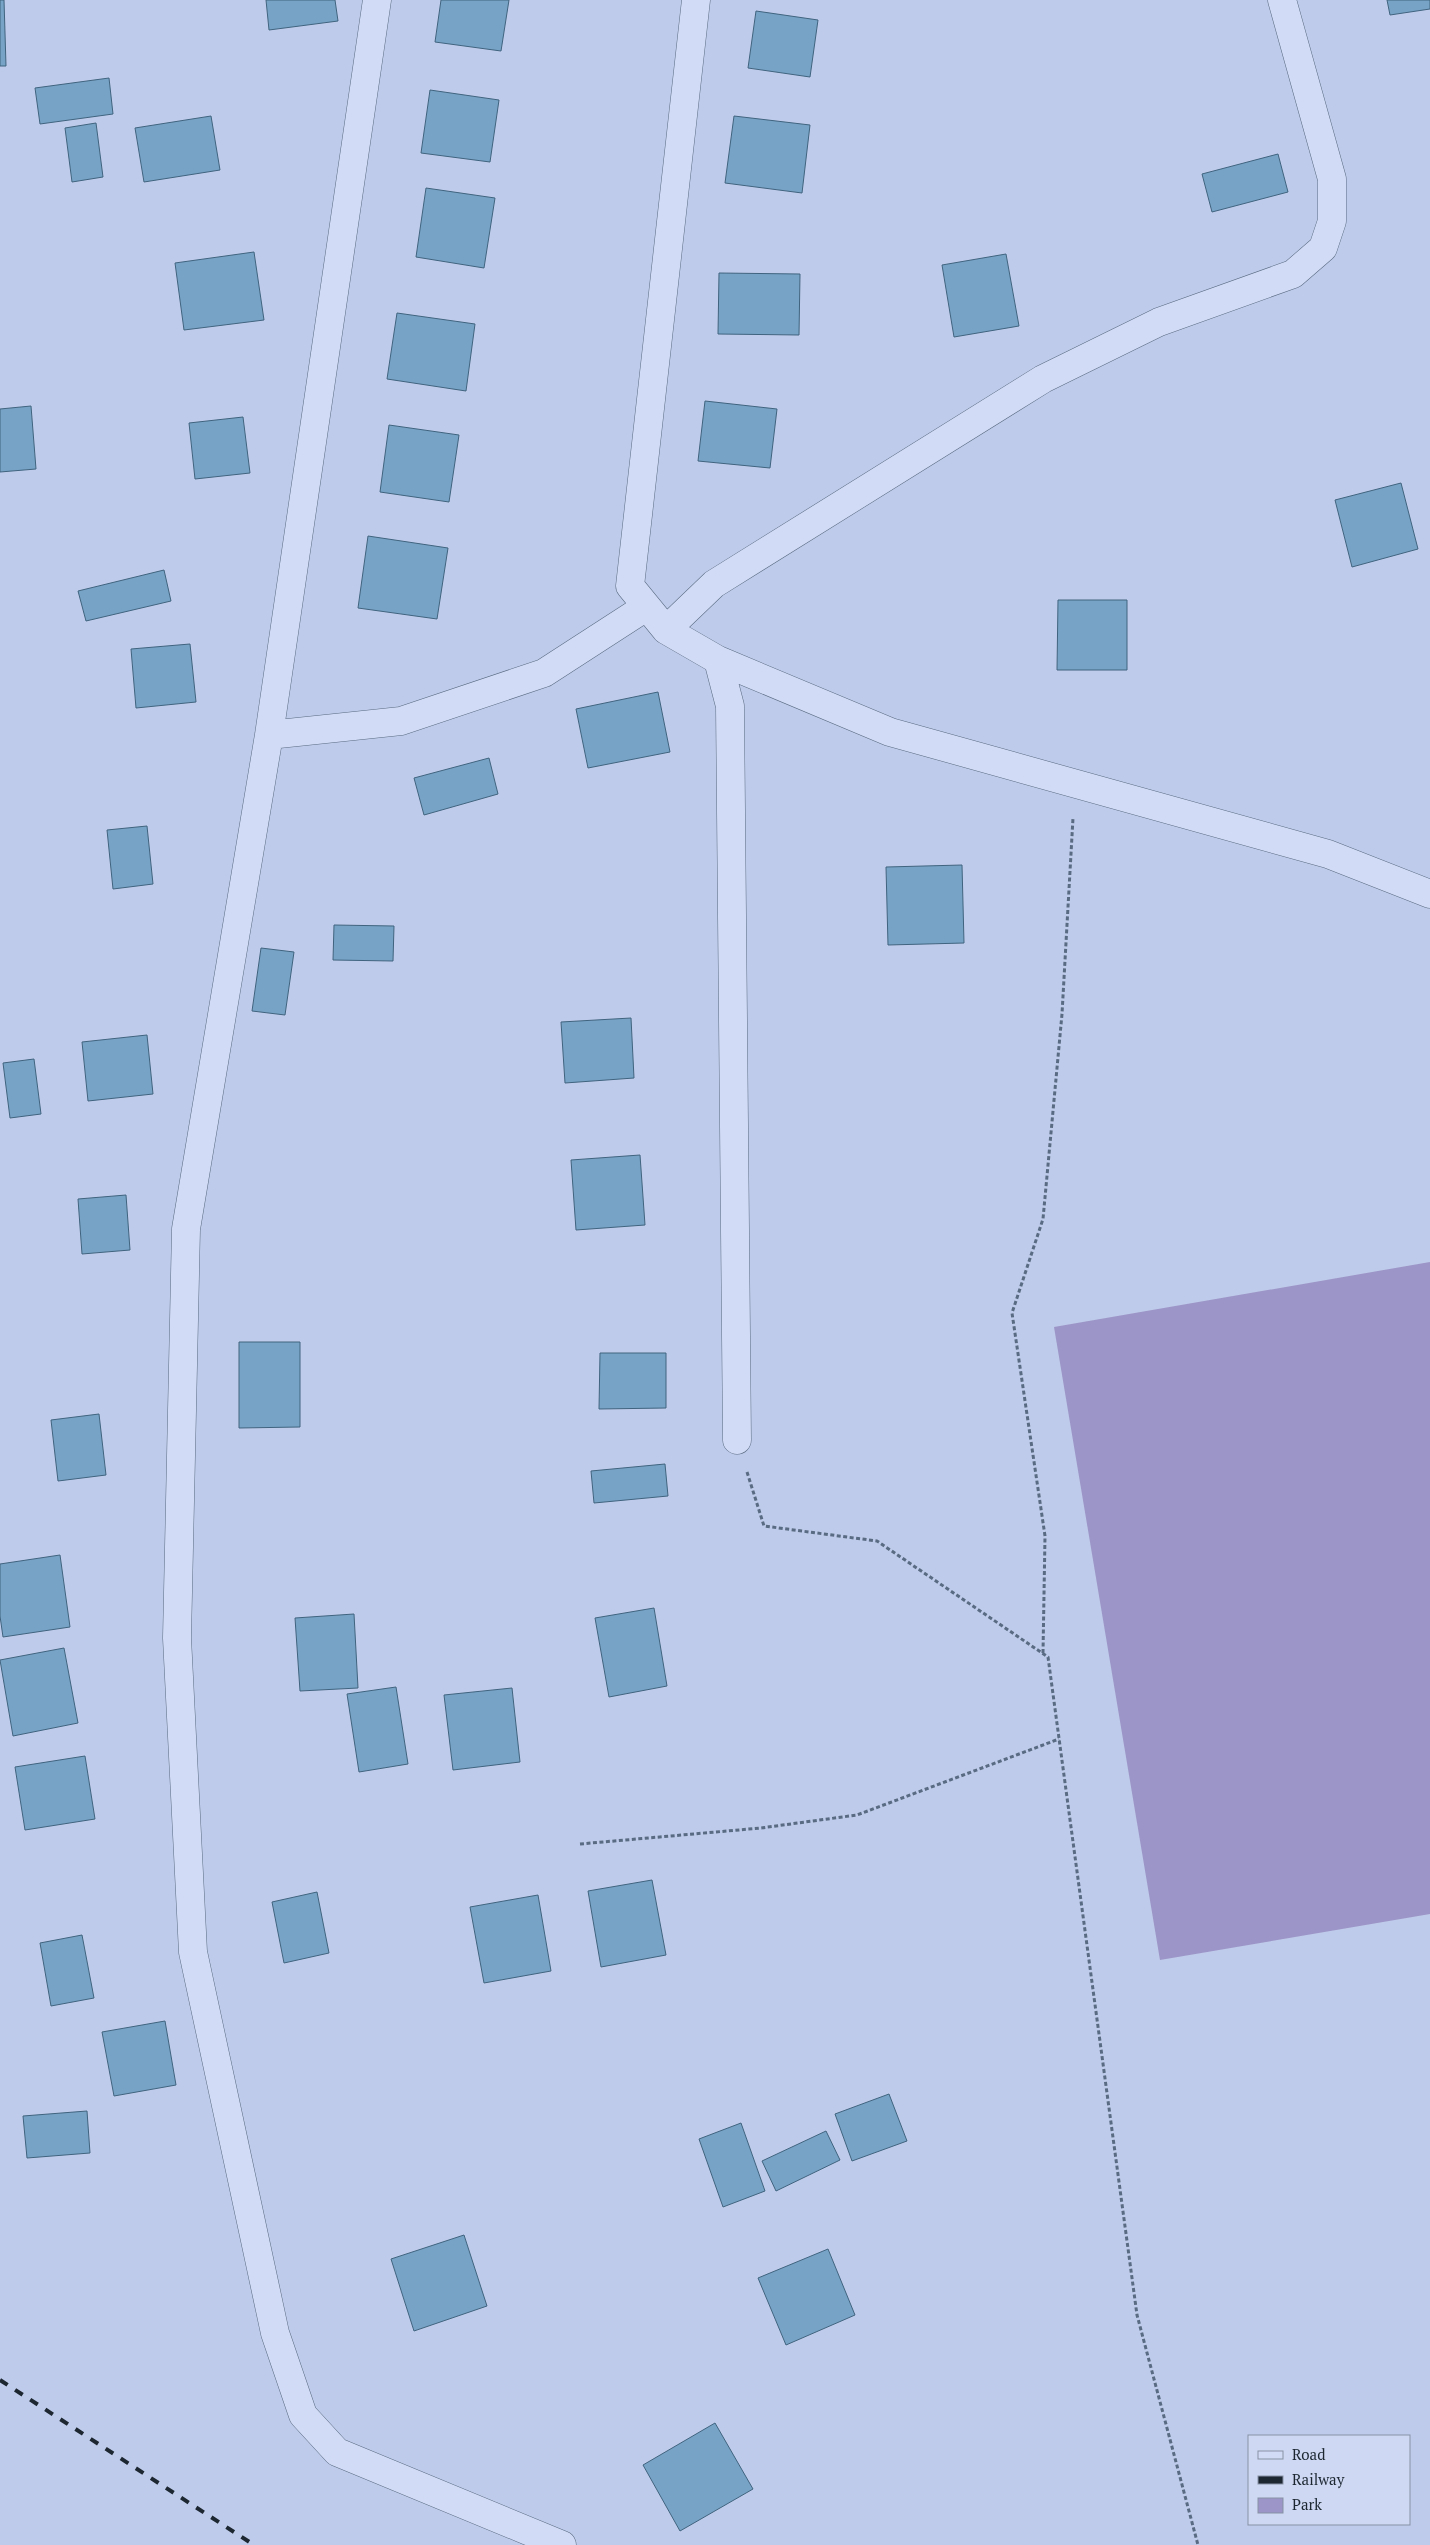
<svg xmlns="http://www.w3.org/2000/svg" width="1430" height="2545" viewBox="0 0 1430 2545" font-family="'PT Serif',serif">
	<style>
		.green { fill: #9c95c7 }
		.building { fill: #77a3c6; stroke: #40647f }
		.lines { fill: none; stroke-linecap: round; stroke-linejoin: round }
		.minor-casing { stroke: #596b82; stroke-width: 29 }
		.path { stroke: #596b82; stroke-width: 3; stroke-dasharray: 4 2.5; stroke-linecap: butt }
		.minor { stroke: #d2dbf6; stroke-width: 28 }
		.rail { stroke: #1c2732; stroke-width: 4; stroke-dasharray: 9 9; stroke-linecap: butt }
	</style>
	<rect width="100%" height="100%" fill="#bfcbea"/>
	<!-- green -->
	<path class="green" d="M1430 1262V1914L1160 1960 1054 1327Z"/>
	<!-- building -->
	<path class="building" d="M0 0H4L6 66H0Z
		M266 0H335L338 21 269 30Z
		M441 0H509L501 51 435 42Z
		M1387 0H1430V9L1390 15Z
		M756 11 818 20 810 77 748 68Z
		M109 78 113 114 40 124 35 88Z
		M430 90 499 100 490 162 421 153Z
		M211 116 220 170 144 182 135 128Z
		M734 116 810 125 802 193 725 183Z
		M96 123 103 177 72 182 65 128Z
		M1278 154 1288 192 1212 212 1202 174Z
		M426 188 495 198 484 268 416 257Z
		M254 252 264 320 184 330 175 263Z
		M1006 254 1019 326 954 337 942 265Z
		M719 273 800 274 799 335 718 334Z
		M397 313 475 324 466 391 387 379Z
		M705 401 777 409 770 468 698 461Z
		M31 406 36 469 0 472V409Z
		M243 417 250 473 195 479 189 423Z
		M389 425 459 435 449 502 380 492Z
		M1401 483 1418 549 1352 567 1335 500Z
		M368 536 448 548 437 619 358 608Z
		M164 570 171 601 86 621 78 591Z
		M1058 600H1127V670H1057Z
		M190 644 196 702 136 708 131 649Z
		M658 692 670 752 588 768 576 709Z
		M489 758 498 794 424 815 414 778Z
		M147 826 153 884 113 889 107 830Z
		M962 865 964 943 888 945 886 867Z
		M334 925 394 926 393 961 333 960Z
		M261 948 294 952 285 1015 252 1011Z
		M631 1018 634 1078 565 1083 561 1022Z
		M147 1035 153 1094 88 1101 82 1042Z
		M34 1059 41 1114 10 1118 3 1063Z
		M640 1155 645 1225 576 1230 571 1160Z
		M126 1195 130 1250 82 1254 78 1199Z
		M239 1342H300V1427L239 1428Z
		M600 1353H666V1408L599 1409Z
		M99 1414 106 1475 58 1481 51 1420Z
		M665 1464 668 1496 594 1503 591 1471Z
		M60 1555 70 1627 3 1637 0 1616V1564Z
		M654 1608 667 1686 609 1697 595 1618Z
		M354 1614 358 1688 300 1691 295 1618Z
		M64 1648 78 1723 13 1736 0 1660Z
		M396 1687 408 1764 359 1772 347 1694Z
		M512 1688 520 1762 453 1770 444 1695Z
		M85 1756 95 1819 25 1830 15 1767Z
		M652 1880 666 1955 601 1967 588 1891Z
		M317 1892 329 1953 284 1963 272 1902Z
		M538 1895 551 1971 484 1983 470 1907Z
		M82 1935 94 1998 51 2006 40 1943Z
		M165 2021 176 2085 114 2096 102 2032Z
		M889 2094 907 2141 852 2161 835 2114Z
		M87 2111 90 2153 27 2158 23 2116Z
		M741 2123 765 2191 723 2207 699 2139Z
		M826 2131 840 2160 776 2191 762 2161Z
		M464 2235 487 2306 414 2331 391 2259Z
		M828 2249 855 2315 786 2345 758 2278Z
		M715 2423 753 2489 680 2531 643 2465Z"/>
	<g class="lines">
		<defs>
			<path id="minor" d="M377 0 269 735 186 1229 177 1638 193 1952 275 2333 303 2415 337 2452 562 2545
				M696 0 630 586 666 630 718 660 890 732 1328 854 1430 894
				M666 630 714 584 1043 379 1159 322 1293 274 1323 248 1332 221V179L1282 0
				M718 660 730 706 737 1440
				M269 735 401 721 544 673 646 607"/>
		</defs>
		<!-- minor casing -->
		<use href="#minor" class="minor-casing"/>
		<!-- path -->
		<path class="path" d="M747 1472 764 1526 877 1541 1048 1657 1137 2315 1198 2545
			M1043 1653 1045 1536 1012 1313 1043 1219 1062 1014 1073 818
			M580 1844 761 1828 857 1815 1059 1739"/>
		<!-- minor -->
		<use href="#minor" class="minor"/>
		<!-- rail -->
		<path class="rail" d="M0 2380 254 2545"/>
	</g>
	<!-- legend -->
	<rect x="1248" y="2435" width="162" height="90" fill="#ced8f2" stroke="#8791a5"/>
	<rect x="1258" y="2451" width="25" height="8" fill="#d2dbf6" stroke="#8791a5"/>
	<text x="1292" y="2460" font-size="15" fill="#1c2732">Road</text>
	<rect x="1258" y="2476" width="25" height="8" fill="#1c2732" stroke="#8791a5"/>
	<text x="1292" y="2485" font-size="15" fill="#1c2732">Railway</text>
	<rect x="1258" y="2498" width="25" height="15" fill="#9c95c7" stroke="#8791a5"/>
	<text x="1292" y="2510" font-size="15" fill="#1c2732">Park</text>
</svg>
